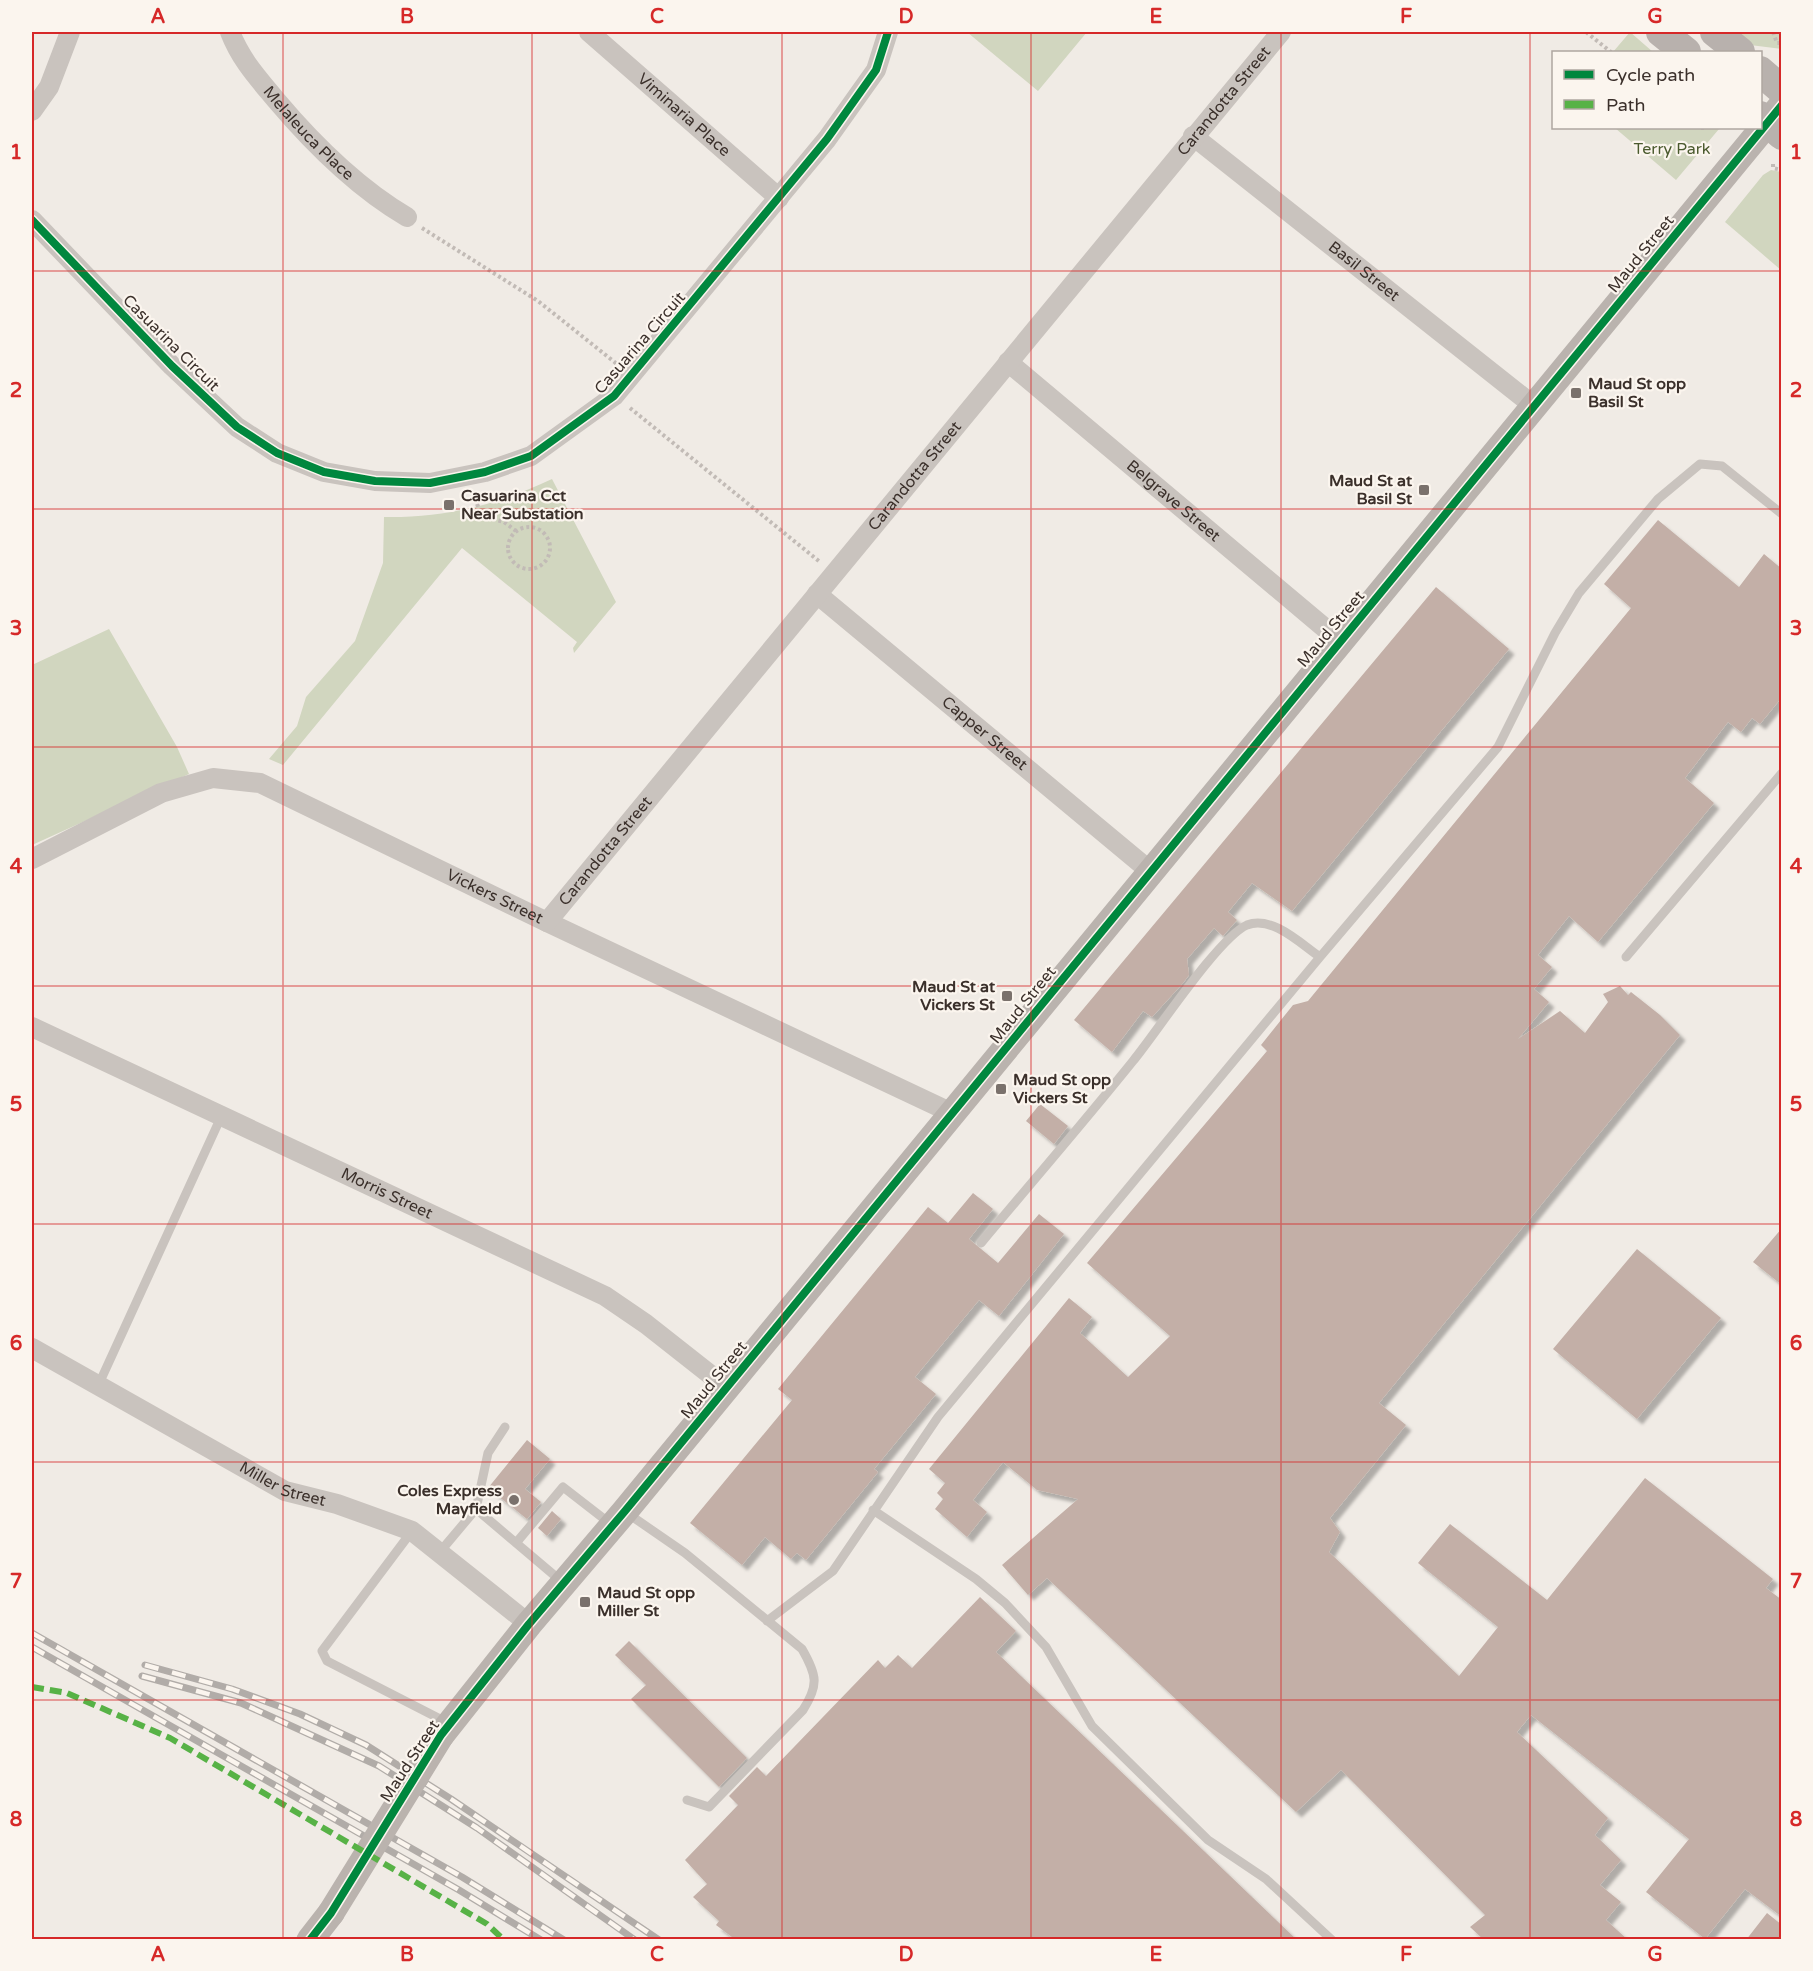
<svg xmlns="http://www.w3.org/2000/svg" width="1813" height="1971" viewBox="0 0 1813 1971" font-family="'Varela Round',sans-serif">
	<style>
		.green { fill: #d1d6bf }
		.building { fill: #c3afa7; filter: url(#shadow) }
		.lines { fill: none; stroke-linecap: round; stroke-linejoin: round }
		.path { stroke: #c2bbb6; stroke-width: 4; stroke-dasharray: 3 3; stroke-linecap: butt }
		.lane { stroke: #c9c3be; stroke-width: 9 }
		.street { stroke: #c9c3be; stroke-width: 20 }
		.secondary { stroke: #bab3ae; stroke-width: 27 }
		.primary { stroke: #b8b1ad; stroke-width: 30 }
		.rail-casing { stroke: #b1aca8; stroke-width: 7 }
		.rail { stroke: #fbf5ee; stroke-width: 4.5; stroke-dasharray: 14; stroke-linecap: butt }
		.secondary-bridge { stroke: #bab3ae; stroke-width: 27 }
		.quiet { stroke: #57b246; stroke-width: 6; stroke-dasharray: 12 6; stroke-linecap: butt }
		.cycleway-casing { stroke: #fbf5ee; stroke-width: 11 }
		.cycleway { stroke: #00873e; stroke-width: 8 }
		.grid { fill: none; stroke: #d62828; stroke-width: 1.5; stroke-opacity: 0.55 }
		.poi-dot { fill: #7a716c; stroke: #fbf5ee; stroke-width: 2 }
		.labels { text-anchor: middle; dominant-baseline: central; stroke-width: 4.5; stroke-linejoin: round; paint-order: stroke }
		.street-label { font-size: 16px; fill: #3b302b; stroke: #fbf5ee }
		.park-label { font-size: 16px; fill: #4a5a2e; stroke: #fbf5ee }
		.poi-label { font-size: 16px; font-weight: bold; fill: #3b302b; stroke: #fbf5ee; text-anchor: start }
		.neatline { fill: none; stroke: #d62828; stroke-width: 2 }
		.grid-label { font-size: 20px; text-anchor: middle; font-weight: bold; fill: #d62828 }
	</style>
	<defs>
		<filter id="shadow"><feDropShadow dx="5.5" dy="5.5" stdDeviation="1.5" flood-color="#0004"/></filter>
	</defs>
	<rect width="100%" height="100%" fill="#f0ebe5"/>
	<!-- green -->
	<path class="green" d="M967 32H1087L1038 91Z
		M1630 32 1653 52H1613Z
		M1732 32H1781V49L1750 45Z
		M1615 128H1718L1719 129 1676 180Z
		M1771 170 1781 172V270L1725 222 1763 175Z
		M552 479 616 602 574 653 573 648 577 642 462 548 283 765 269 759 297 726 306 697 355 641 383 563 384 517C445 518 497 505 552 479Z
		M109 629 177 747 189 774 32 845V665Z"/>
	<!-- building -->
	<path class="building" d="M1658 520 1739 587 1764 554 1782 569V697L1760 724 1752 718 1741 732 1728 722 1685 778 1714 803 1598 942 1569 916 1538 955 1552 967 1534 989 1549 1002 1518 1039 1560 1011 1585 1033 1608 1002 1603 994 1620 986 1628 995 1631 992 1660 1015 1680 1035 1379 1403 1406 1425 1330 1518 1340 1532 1329 1552 1459 1676 1498 1627 1418 1563 1450 1524 1547 1600 1645 1478 1773 1579 1766 1588 1782 1600V1917L1745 1889 1705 1939 1646 1892 1689 1839 1531 1715 1517 1732 1608 1818 1595 1835 1621 1860 1600 1885 1621 1902 1606 1920 1628 1940H1484L1470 1927 1485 1915 1341 1770 1296 1812 1047 1578 1028 1595 1002 1565 1078 1499 1037 1490 1003 1462 973 1500 987 1512 967 1537 935 1509 943 1499 937 1493 945 1483 929 1469 1069 1298 1092 1317 1080 1333 1128 1377 1170 1336 1087 1263 1267 1051 1261 1045 1293 1005 1308 1001 1631 608 1604 584Z
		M1436 587 1509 649 1292 911 1252 883 1228 912 1237 920 1223 936 1214 928 1187 959 1189 975 1183 983 1152 1017 1143 1011 1112 1052 1074 1020Z
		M1040 1104 1068 1126 1054 1144 1026 1121Z
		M973 1193 993 1209 969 1239 998 1263 1039 1214 1064 1234 999 1316 979 1300 915 1377 936 1394 874 1469 878 1472 806 1560 797 1553 791 1559 765 1537 742 1565 690 1523 792 1400 778 1389 928 1207 948 1223Z
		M1782 1228V1285L1753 1262Z
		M1637 1249 1721 1318 1637 1419 1553 1349Z
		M527 1440 550 1459 525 1489 541 1502 527 1519 488 1488Z
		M552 1511 561 1519 547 1536 538 1528Z
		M980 1597 1016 1631 996 1652 1297 1940H736L716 1925 719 1921 693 1897 707 1884 685 1860 738 1805 729 1796 757 1767 766 1776 878 1660 885 1668 898 1655 912 1668Z
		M629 1641 747 1758 719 1787 631 1699 646 1685 615 1655Z
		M1767 1913 1782 1925V1940H1746Z"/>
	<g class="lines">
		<!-- path -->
		<path class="path" d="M1586 32 1611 52
			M1773 32 1777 43H1782
			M1701 128H1705
			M1773 164V168L1782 170
			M422 228 538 301 617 364
			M630 408 820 562
			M477 504 482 516 504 522 516 531
			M508 548a21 21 0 1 1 42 0a21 21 0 1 1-42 0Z"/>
		<!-- lane -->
		<path class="lane" d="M1626 957 1782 773
			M981 1243C1032 1182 1084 1122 1133 1061 1157 1032 1218 938 1247 925 1272 915 1301 944 1320 957
			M98 1386 221 1117
			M476 1509 488 1453 505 1427
			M873 1510 976 1579 1005 1603 1046 1647 1092 1726 1208 1840 1266 1879 1332 1940
			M627 1513 685 1553 802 1649C817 1675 819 1685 803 1710L709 1807 687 1800
			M412 1531 322 1651 327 1661 448 1723
			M516 1543 563 1487 612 1525
			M439 1553 476 1509 561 1581
			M767 1621 833 1571 938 1417 1320 957 1498 747 1555 633 1579 593 1658 499 1700 464 1722 466 1782 514"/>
		<!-- street -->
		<g class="street">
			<path id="s1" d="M230 32C241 60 257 77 276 100 314 145 356 187 407 217"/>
			<path id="s2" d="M589 32 779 198"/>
			<path d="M32 111 49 87 70 32"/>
			<path id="s3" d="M1193 136 1534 406"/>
			<path d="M32 220 172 366 237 427 277 453 324 472 375 481 430 483 485 472 531 456 614 396 827 139 876 70 888 32"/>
			<path id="s4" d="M1008 362 1339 640"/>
			<path id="s5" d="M817 594 1150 871"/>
			<path id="s6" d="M32 859 161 793 213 778 260 783 547 922 952 1113"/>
			<path id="s7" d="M547 922 1281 32"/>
			<path id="s8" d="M32 1027 605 1296 646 1324 726 1387"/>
			<path id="s9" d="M32 1348 285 1491 337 1504 412 1531 529 1624"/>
		</g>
		<!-- secondary -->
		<path class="secondary" d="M441 1735 529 1624 625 1511 1782 105
			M310 1940 331 1913"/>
		<!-- primary -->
		<path class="primary" d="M1661 32 1686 52
			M1715 32 1740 52
			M1760 71 1782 90
			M1760 116 1782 135"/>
		<defs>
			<path id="rail" d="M32 1633 462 1877 564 1940
				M32 1647 459 1890 541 1940
				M145 1665 232 1689 300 1714 366 1745 451 1799 659 1940
				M142 1676 241 1703 379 1766 477 1828 635 1940"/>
		</defs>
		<!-- rail casing -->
		<use href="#rail" class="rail-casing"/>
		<!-- rail -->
		<use href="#rail" class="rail"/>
		<!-- secondary-bridge -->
		<path class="secondary-bridge" d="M331 1913 441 1735"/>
		<!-- quiet -->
		<path class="quiet" d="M32 1687 67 1693 170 1738 487 1924 504 1940"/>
		<defs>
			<path id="cycleway" d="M32 220 172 366 237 427 277 453 324 472 375 481 430 483 485 472 531 456 614 396 827 139 876 70 888 32
				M310 1940 331 1913 441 1735 529 1624 625 1511 1782 105"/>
		</defs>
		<!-- cycleway casing -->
		<use href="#cycleway" class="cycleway-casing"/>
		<!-- cycleway -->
		<use href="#cycleway" class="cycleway"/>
	</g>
	<!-- grid -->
	<path class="grid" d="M283 32V1940M532 32V1940M782 32V1940M1031 32V1940M1281 32V1940M1530 32V1940M32 271H1782M32 509H1782M32 747H1782M32 986H1782M32 1224H1782M32 1462H1782M32 1700H1782"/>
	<!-- markers -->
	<g class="poi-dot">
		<rect x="1570" y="387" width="12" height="12" rx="3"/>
		<rect x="1418" y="484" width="12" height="12" rx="3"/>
		<rect x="443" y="499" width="12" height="12" rx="3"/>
		<rect x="1001" y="990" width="12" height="12" rx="3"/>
		<rect x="995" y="1083" width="12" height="12" rx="3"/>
		<circle cx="514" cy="1500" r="6"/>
		<rect x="579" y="1596" width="12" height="12" rx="3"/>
	</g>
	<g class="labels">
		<!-- street labels -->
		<g class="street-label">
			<text stroke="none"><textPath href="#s7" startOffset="1064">Carandotta Street</textPath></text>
			<text stroke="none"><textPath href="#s2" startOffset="126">Viminaria Place</textPath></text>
			<text stroke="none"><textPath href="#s1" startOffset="129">Melaleuca Place</textPath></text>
			<text transform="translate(1641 254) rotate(-51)">Maud Street</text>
			<text stroke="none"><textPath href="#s3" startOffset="218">Basil Street</textPath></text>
			<text transform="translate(171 343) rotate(45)">Casuarina Circuit</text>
			<text transform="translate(640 343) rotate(-49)">Casuarina Circuit</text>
			<text stroke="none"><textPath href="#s7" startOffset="578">Carandotta Street</textPath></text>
			<text stroke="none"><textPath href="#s4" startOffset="216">Belgrave Street</textPath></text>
			<text transform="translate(1331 629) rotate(-50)">Maud Street</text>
			<text stroke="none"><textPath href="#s5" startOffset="218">Capper Street</textPath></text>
			<text stroke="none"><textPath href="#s7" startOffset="92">Carandotta Street</textPath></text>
			<text stroke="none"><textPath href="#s6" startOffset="507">Vickers Street</textPath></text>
			<text transform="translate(1023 1005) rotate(-51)">Maud Street</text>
			<text stroke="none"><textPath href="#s8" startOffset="392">Morris Street</textPath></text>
			<text transform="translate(714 1380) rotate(-51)">Maud Street</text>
			<text stroke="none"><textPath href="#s9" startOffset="286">Miller Street</textPath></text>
			<text transform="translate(410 1761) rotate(-57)">Maud Street</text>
		</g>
		<!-- park labels -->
		<g class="park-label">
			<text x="1672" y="149">Terry Park</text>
		</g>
		<!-- poi labels -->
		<g class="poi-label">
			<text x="1588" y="384">Maud St opp<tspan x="1588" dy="18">Basil St</tspan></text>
			<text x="1412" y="481" text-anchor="end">Maud St at<tspan x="1412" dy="18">Basil St</tspan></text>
			<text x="461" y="496">Casuarina Cct<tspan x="461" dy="18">Near Substation</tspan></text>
			<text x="995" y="987" text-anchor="end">Maud St at<tspan x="995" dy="18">Vickers St</tspan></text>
			<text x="1013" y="1080">Maud St opp<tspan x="1013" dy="18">Vickers St</tspan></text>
			<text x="502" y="1491" text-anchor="end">Coles Express<tspan x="502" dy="18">Mayfield</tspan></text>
			<text x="597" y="1593">Maud St opp<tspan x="597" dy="18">Miller St</tspan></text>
		</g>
	</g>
	<!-- border -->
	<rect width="1813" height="1971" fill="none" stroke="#fbf5ee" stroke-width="66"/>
	<!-- legend -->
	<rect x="1552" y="51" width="210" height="78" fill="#fbf5ee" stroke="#aea6a0" stroke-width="1.5"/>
	<rect x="1564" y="70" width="30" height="9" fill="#00873e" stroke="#aea6a0" stroke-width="1.5"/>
	<text x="1606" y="81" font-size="18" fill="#3b302b">Cycle path</text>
	<rect x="1564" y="100" width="30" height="9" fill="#57b246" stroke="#aea6a0" stroke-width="1.5"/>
	<text x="1606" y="111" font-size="18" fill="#3b302b">Path</text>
	<rect x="33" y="33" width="1747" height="1905" class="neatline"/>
	<g class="grid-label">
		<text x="158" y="23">A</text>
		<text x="407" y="23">B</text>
		<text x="657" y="23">C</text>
		<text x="906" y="23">D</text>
		<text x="1156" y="23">E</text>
		<text x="1406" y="23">F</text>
		<text x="1655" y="23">G</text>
		<text x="16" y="159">1</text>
		<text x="1796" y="159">1</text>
		<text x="16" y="397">2</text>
		<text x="1796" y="397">2</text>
		<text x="16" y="635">3</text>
		<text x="1796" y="635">3</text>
		<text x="16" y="873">4</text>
		<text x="1796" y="873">4</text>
		<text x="16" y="1111">5</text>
		<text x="1796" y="1111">5</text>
		<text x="16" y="1350">6</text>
		<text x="1796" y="1350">6</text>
		<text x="16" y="1588">7</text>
		<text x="1796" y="1588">7</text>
		<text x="16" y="1826">8</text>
		<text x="1796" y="1826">8</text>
		<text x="158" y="1961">A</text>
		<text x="407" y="1961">B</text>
		<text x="657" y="1961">C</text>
		<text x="906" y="1961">D</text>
		<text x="1156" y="1961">E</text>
		<text x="1406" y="1961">F</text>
		<text x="1655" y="1961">G</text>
	</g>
</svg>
